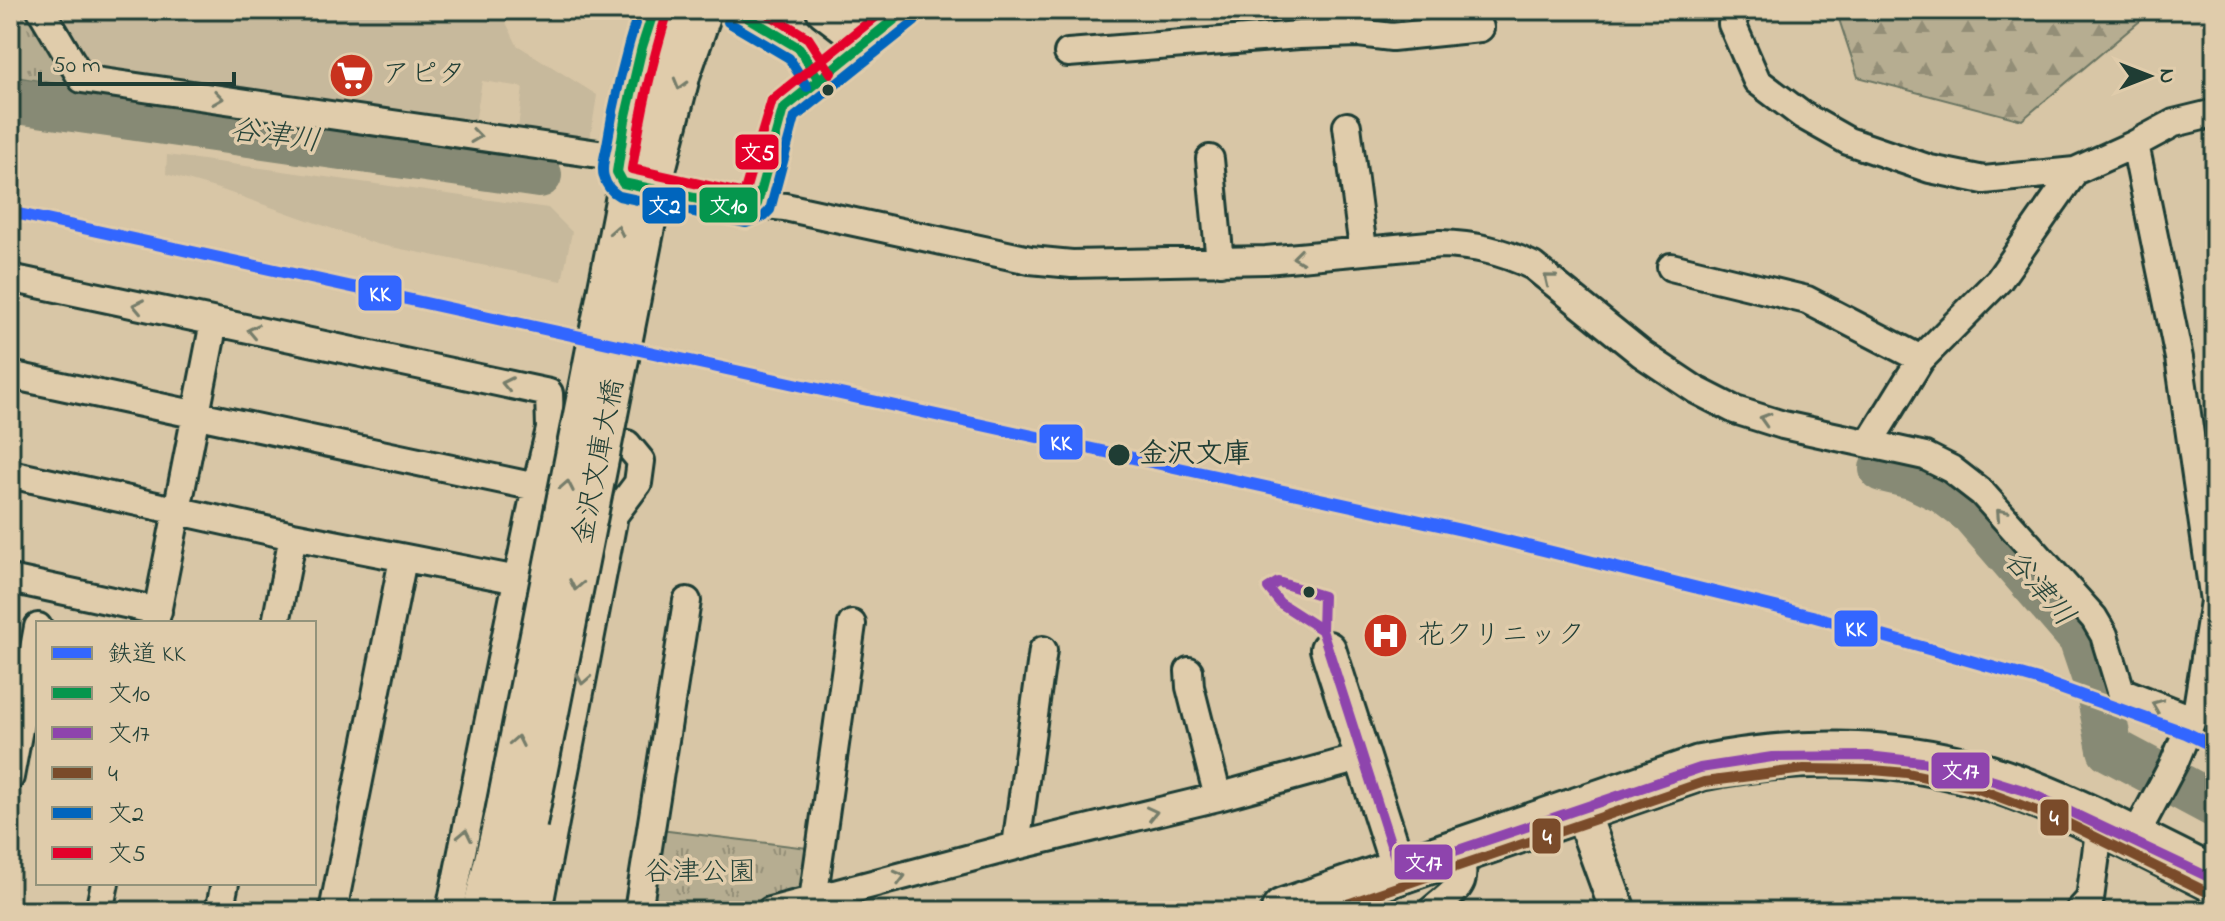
<svg xmlns="http://www.w3.org/2000/svg" width="2225" height="921" viewBox="0 0 2225 921" font-family="'Indie Flower','Klee One',sans-serif">
	<style>
		.built { fill: #c7b99c }
		.forest { fill: url(#forest-firs); stroke: #6a7562; stroke-width: 2 }
		.park { fill: url(#park-tufts); stroke: #6a7562; stroke-width: 2 }
		.water { fill: url(#water-rules); stroke: #5d6b5a; stroke-width: 2 }
		.lines { fill: none; stroke-linecap: round; stroke-linejoin: round }
		.river { stroke: #878a74; stroke-width: 46 }
		.minor-casing { stroke: #1f3d34; stroke-width: 32 }
		.tertiary-casing { stroke: #1f3d34; stroke-width: 40 }
		.trunk-casing { stroke: #1f3d34; stroke-width: 50 }
		.minor { stroke: #e0ccab; stroke-width: 26 }
		.tertiary { stroke: #e0ccab; stroke-width: 34 }
		.trunk { stroke: #e0ccab; stroke-width: 44 }
		.tertiary-bridge-casing { stroke: #1f3d34; stroke-width: 40; stroke-linecap: butt }
		.tertiary-bridge { stroke: #e0ccab; stroke-width: 34 }
		.bus-1-casing { stroke: #e0ccab; stroke-width: 16 }
		.bus-2-casing { stroke: #e0ccab; stroke-width: 16 }
		.bus-3-casing { stroke: #e0ccab; stroke-width: 16 }
		.bus-4-casing { stroke: #e0ccab; stroke-width: 16 }
		.bus-5-casing { stroke: #e0ccab; stroke-width: 16 }
		.bus-1 { stroke: #05964d; stroke-width: 10 }
		.bus-2 { stroke: #8e44ad; stroke-width: 10 }
		.bus-3 { stroke: #7a4b2a; stroke-width: 10 }
		.bus-4 { stroke: #0065bd; stroke-width: 10 }
		.bus-5 { stroke: #e4002b; stroke-width: 10 }
		.rail-1-casing { stroke: #e0ccab; stroke-width: 18 }
		.rail-1 { stroke: #36f; stroke-width: 12 }
		.oneway { stroke: #767d6a }
		.bus-dot { fill: #1f3d34; stroke: #e0ccab; stroke-width: 3 }
		.labels { text-anchor: middle; dominant-baseline: central; stroke-width: 7; stroke-linejoin: round; paint-order: stroke }
		.poi-label { font-size: 28px; fill: #1f3d34; stroke: #e0ccab; text-anchor: start }
		.stop-label { font-size: 28px; font-weight: bold; fill: #1f3d34; stroke: #e0ccab; text-anchor: start }
		.street-label { font-size: 28px; fill: #1f3d34; stroke: #e0ccab }
		.park-label { font-size: 28px; fill: #274339; stroke: #e0ccab }
		.water-label { font-size: 30px; font-style: italic; fill: #29453a; stroke: #e0ccab }
		.line-badge { stroke: #e0ccab; stroke-width: 3 }
		.badge-label { font-size: 22px; text-anchor: middle; font-weight: bold; fill: #fff }
	</style>
	<defs>
		<pattern id="forest-firs" width="22" height="20" patternUnits="userSpaceOnUse" patternTransform="scale(2)"><rect width="22" height="20" fill="#b6ad91"/><path d="M5 1l3.5 6h-7zM16 11l3.5 6h-7z" fill="#938e77"/></pattern>
		<pattern id="park-tufts" width="24" height="20" patternUnits="userSpaceOnUse" patternTransform="scale(2)"><rect width="24" height="20" fill="#b6ad91"/><path d="M3 7l-1-3M5 7V3M7 7l1-3M15 17l-1-3M17 17v-4M19 17l1-3" fill="none" stroke="#938e77"/></pattern>
		<pattern id="water-rules" width="6" height="5" patternUnits="userSpaceOnUse" patternTransform="scale(2)"><rect width="6" height="5" fill="#878a74"/><path d="M0 2.5h6" fill="none" stroke="#6e7260"/></pattern>
	</defs>
	<rect width="100%" height="100%" fill="#d8c6a6"/>
	<filter id="ink" filterUnits="userSpaceOnUse"><feTurbulence type="fractalNoise" baseFrequency=".0125" numOctaves="2"/><feDisplacementMap in="SourceGraphic" scale="16" xChannelSelector="R" yChannelSelector="G"/><feConvolveMatrix kernelMatrix="1 2 1 2 8 2 1 2 1" color-interpolation-filters="sRGB"/></filter>
	<g filter="url(#ink)">
		<!-- built -->
		<path class="built" d="M56 10H507L502 14 517 45 597 95 590 140 518 129 523 87 482 81 475 123 98 70 87 61Z
			M167 155 548 208 572 232 562 281 376 244 222 190 166 174Z"/>
		<!-- forest -->
		<path class="forest" d="M1836 10H2153L2022 120 1858 77Z"/>
		<!-- park -->
		<path class="park" d="M10 10H28L74 87 10 76Z
			M660 830 808 848 801 893 727 911H647Z"/>
		<!-- water -->
		<path class="water" d="M10 90 73 99 70 116 10 109Z"/>
		<g class="lines">
			<!-- river -->
			<path class="river" d="M10 100 539 175
				M1882 469 1915 477 1944 491 1972 512 2081 638 2098 688 2110 749 2215 805"/>
			<defs>
				<path id="minor" d="M41 10 82 79 619 157
					M1737 10 1732 24 1757 81 1802 115 1848 141 1930 169 1984 180 2075 171 2135 144 2174 123 2215 113
					M1068 53 1299 35 1359 33 1392 37 1480 28
					M632 87 654 10
					M1347 126 1363 249
					M1210 159 1220 262
					M636 186 746 209 757 204 783 109 866 42
					M757 204 785 207 1030 260 1072 264 1266 260 1440 244C1474 245 1502 251 1533 266L1642 354 1696 390 1735 410 1783 425 1925 456 1951 469 1982 493 2094 618 2104 635 2121 691 2192 719
					M1671 267 1807 300 1921 359
					M10 278 549 393 550 429 536 487 450 911
					M10 375 536 487
					M1869 443 1921 359 1999 280 2075 171
					M10 474 293 536 518 580
					M10 579 158 611
					M155 623 214 322
					M276 623 293 536
					M1189 671 1190 687 1218 797
					M10 777 38 627
					M2133 840 2174 763 2197 708 2214 601 2179 358 2135 144
					M1016 846 1043 650
					M99 911 105 883
					M219 911 225 883
					M333 911 403 559
					M538 911 614 515 638 483 641 461 627 444 589 437
					M638 911 687 601
					M770 911 1016 846 1218 797 1363 757
					M814 911 813 900 852 624
					M1431 911C1458 887 1470 887 1458 849
					M2079 911 2090 899 2100 824"/>
				<path id="tertiary" d="M824 10 866 42 906 10
					M1328 649 1399 870
					M1580 807 1618 911
					M480 911 502 818
					M508 911 529 824"/>
				<path id="trunk" d="M1284 911 1700 768C1789 750 1888 748 1977 774 2060 799 2138 842 2215 880"/>
			</defs>
			<!-- minor casing -->
			<use href="#minor" class="minor-casing"/>
			<!-- tertiary casing -->
			<use href="#tertiary" class="tertiary-casing"/>
			<!-- trunk casing -->
			<use href="#trunk" class="trunk-casing"/>
			<!-- minor -->
			<use href="#minor" class="minor"/>
			<!-- tertiary -->
			<use href="#tertiary" class="tertiary"/>
			<!-- trunk -->
			<use href="#trunk" class="trunk"/>
			<defs>
				<path id="tertiary-bridge" d="M502 818 631 160 654 65 675 10
					M529 824 659 166 683 73 705 10"/>
			</defs>
			<!-- tertiary-bridge casing -->
			<use href="#tertiary-bridge" class="tertiary-bridge-casing"/>
			<!-- tertiary-bridge -->
			<use href="#tertiary-bridge" class="tertiary-bridge"/>
			<defs>
				<path id="bus-1" d="M654 10 642 47 625 120 617 172 623 183 746 209 757 204 783 109 906 10
					M735 10 799 48 819 80"/>
				<path id="bus-2" d="M1278 582 1323 596 1322 630 1280 603 1268 588Z
					M1322 630 1399 870 1700 768 1772 757 1868 756 1939 764 2026 791 2215 880"/>
				<path id="bus-3" d="M1327 911 1704 782 1804 769 1873 770 1907 773 1973 787 2063 821 2209 893"/>
				<path id="bus-4" d="M639 10C625 54 614 100 607 145 605 155 601 168 604 177 606 185 612 192 619 196L746 223 764 216 770 210 795 117 915 21
					M728 22 789 58 807 87"/>
				<path id="bus-5" d="M762 10 808 38 831 73
					M667 14C651 65 640 117 632 169L744 194 772 100 884 10"/>
			</defs>
			<!-- bus-1 casing -->
			<use href="#bus-1" class="bus-1-casing"/>
			<!-- bus-2 casing -->
			<use href="#bus-2" class="bus-2-casing"/>
			<!-- bus-3 casing -->
			<use href="#bus-3" class="bus-3-casing"/>
			<!-- bus-4 casing -->
			<use href="#bus-4" class="bus-4-casing"/>
			<!-- bus-5 casing -->
			<use href="#bus-5" class="bus-5-casing"/>
			<!-- bus-1 -->
			<use href="#bus-1" class="bus-1"/>
			<!-- bus-2 -->
			<use href="#bus-2" class="bus-2"/>
			<!-- bus-3 -->
			<use href="#bus-3" class="bus-3"/>
			<!-- bus-4 -->
			<use href="#bus-4" class="bus-4"/>
			<!-- bus-5 -->
			<use href="#bus-5" class="bus-5"/>
			<defs>
				<path id="rail-1" d="M10 212 1466 531 1812 616 2038 680 2186 733 2215 747"/>
			</defs>
			<!-- rail-1 casing -->
			<use href="#rail-1" class="rail-1-casing"/>
			<!-- rail-1 -->
			<use href="#rail-1" class="rail-1"/>
		</g>
		<!-- one-way arrows -->
		<defs><path id="oneway-chevron" d="M-2-3.5L2.5 0L-2 3.5" fill="none" stroke-width="1.6" stroke-linecap="round" stroke-linejoin="round" transform="scale(2)"/></defs>
		<g class="oneway">
			<use href="#oneway-chevron" transform="translate(680 84) rotate(106)"/>
			<use href="#oneway-chevron" transform="translate(218 98) rotate(8)"/>
			<use href="#oneway-chevron" transform="translate(476 136) rotate(8)"/>
			<use href="#oneway-chevron" transform="translate(617 231) rotate(-79)"/>
			<use href="#oneway-chevron" transform="translate(1298 257) rotate(173)"/>
			<use href="#oneway-chevron" transform="translate(1549 279) rotate(-141)"/>
			<use href="#oneway-chevron" transform="translate(138 306) rotate(-168)"/>
			<use href="#oneway-chevron" transform="translate(253 331) rotate(-168)"/>
			<use href="#oneway-chevron" transform="translate(507 384) rotate(-168)"/>
			<use href="#oneway-chevron" transform="translate(1765 419) rotate(-163)"/>
			<use href="#oneway-chevron" transform="translate(567 486) rotate(-79)"/>
			<use href="#oneway-chevron" transform="translate(2001 514) rotate(-132)"/>
			<use href="#oneway-chevron" transform="translate(576 585) rotate(101)"/>
			<use href="#oneway-chevron" transform="translate(583 679) rotate(101)"/>
			<use href="#oneway-chevron" transform="translate(2157 705) rotate(-158)"/>
			<use href="#oneway-chevron" transform="translate(517 741) rotate(-79)"/>
			<use href="#oneway-chevron" transform="translate(1152 813) rotate(-13)"/>
			<use href="#oneway-chevron" transform="translate(465 835) rotate(-78)"/>
			<use href="#oneway-chevron" transform="translate(900 877) rotate(-15)"/>
		</g>
	</g>
	<!-- icons -->
	<defs>
		<symbol id="supermarket-disc" viewBox="-11 -11 22 22"><circle r="9.5" fill="#c8321e" stroke="#e0ccab"/><path d="M-6-5.5h2.5l.6 2H6L4.5 2H-2.5L-4.4-4H-6ZM-1.5 3.2a1.3 1.3 0 1 0 .1 0ZM3 3.2a1.3 1.3 0 1 0 .1 0Z" fill="#fff"/></symbol>
		<symbol id="hospital-disc" viewBox="-11 -11 22 22"><circle r="9.5" fill="#c8321e" stroke="#e0ccab"/><path d="M-5-5h3v3.5h4V-5h3V5h-3V1.5h-4V5h-3Z" fill="#fff"/></symbol>
	</defs>
	<g fill-rule="evenodd">
		<use href="#supermarket-disc" x="326" y="50" width="51" height="51"/>
		<use href="#hospital-disc" x="1360" y="610" width="51" height="51"/>
	</g>
	<!-- markers -->
	<g class="bus-dot">
		<circle cx="828" cy="90" r="7"/>
		<circle cx="1119" cy="455" r="12"/>
		<circle cx="1309" cy="592" r="7"/>
	</g>
	<g class="labels">
		<!-- poi labels -->
		<g class="poi-label">
			<text x="382" y="75">アピタ</text>
			<text x="1417" y="636">花クリニック</text>
		</g>
		<!-- stop labels -->
		<g class="stop-label">
			<text x="1139" y="455">金沢文庫</text>
		</g>
		<!-- street labels -->
		<g class="street-label">
			<text transform="translate(600 462) rotate(-79)">金沢文庫大橋</text>
		</g>
		<!-- park labels -->
		<g class="park-label">
			<text x="700" y="873">谷津公園</text>
		</g>
		<!-- water labels -->
		<g class="water-label">
			<text transform="translate(275 137) rotate(8)">谷津川</text>
			<text transform="translate(2038 589) rotate(49)">谷津川</text>
		</g>
	</g>
	<g class="line-badge">
		<rect x="734" y="133" width="46" height="38" rx="8" fill="#e4002b"/>
		<rect x="698" y="186" width="61" height="38" rx="8" fill="#05964d"/>
		<rect x="641" y="186" width="46" height="39" rx="8" fill="#0065bd"/>
		<rect x="357" y="274" width="46" height="38" rx="8" fill="#36f"/>
		<rect x="1038" y="423" width="46" height="38" rx="8" fill="#36f"/>
		<rect x="1833" y="609" width="46" height="39" rx="8" fill="#36f"/>
		<rect x="1930" y="751" width="61" height="39" rx="8" fill="#8e44ad"/>
		<rect x="2039" y="798" width="31" height="39" rx="8" fill="#7a4b2a"/>
		<rect x="1531" y="817" width="31" height="38" rx="8" fill="#7a4b2a"/>
		<rect x="1393" y="843" width="61" height="38" rx="8" fill="#8e44ad"/>
	</g>
	<g class="badge-label">
		<text x="757" y="160">文5</text>
		<text x="728" y="213">文10</text>
		<text x="664" y="213">文2</text>
		<text x="380" y="301">KK</text>
		<text x="1061" y="450">KK</text>
		<text x="1856" y="636">KK</text>
		<text x="1960" y="778">文17</text>
		<text x="2054" y="825">4</text>
		<text x="1547" y="844">4</text>
		<text x="1423" y="870">文17</text>
	</g>
	<!-- margin -->
	<rect width="2225" height="921" fill="none" stroke="#e0ccab" stroke-width="40"/>
	<rect x="20" y="20" width="2185" height="881" fill="none" stroke="#1f3d34" stroke-width="3" filter="url(#ink)"/>
	<!-- legend -->
	<rect x="36" y="621" width="280" height="264" fill="#e0ccab" stroke="#93937b" stroke-width="2"/>
	<rect x="52" y="647" width="40" height="12" fill="#3366ff" stroke="#93937b" stroke-width="2"/>
	<text x="108" y="661" font-size="24" fill="#1f3d34">鉄道 KK</text>
	<rect x="52" y="687" width="40" height="12" fill="#05964d" stroke="#93937b" stroke-width="2"/>
	<text x="108" y="701" font-size="24" fill="#1f3d34">文10</text>
	<rect x="52" y="727" width="40" height="12" fill="#8e44ad" stroke="#93937b" stroke-width="2"/>
	<text x="108" y="741" font-size="24" fill="#1f3d34">文17</text>
	<rect x="52" y="767" width="40" height="12" fill="#7a4b2a" stroke="#93937b" stroke-width="2"/>
	<text x="108" y="781" font-size="24" fill="#1f3d34">4</text>
	<rect x="52" y="807" width="40" height="12" fill="#0065bd" stroke="#93937b" stroke-width="2"/>
	<text x="108" y="821" font-size="24" fill="#1f3d34">文2</text>
	<rect x="52" y="847" width="40" height="12" fill="#e4002b" stroke="#93937b" stroke-width="2"/>
	<text x="108" y="861" font-size="24" fill="#1f3d34">文5</text>
	<!-- north arrow -->
	<g transform="translate(2149 76) rotate(90)" stroke="#e0ccab" stroke-width="6" paint-order="stroke">
	<path d="M0-6L14 30L0 20L-14 30Z" fill="#1f3d34"/>
	<text y="-12" font-size="22" font-weight="bold" text-anchor="middle" fill="#1f3d34">N</text>
	</g>
	<!-- scale -->
	<path d="M40 72v12h194v-12" fill="none" stroke="#1f3d34" stroke-width="4"/>
	<text x="52" y="72" font-size="24" fill="#1f3d34" stroke="#e0ccab" stroke-width="6" paint-order="stroke">50 m</text>
</svg>
